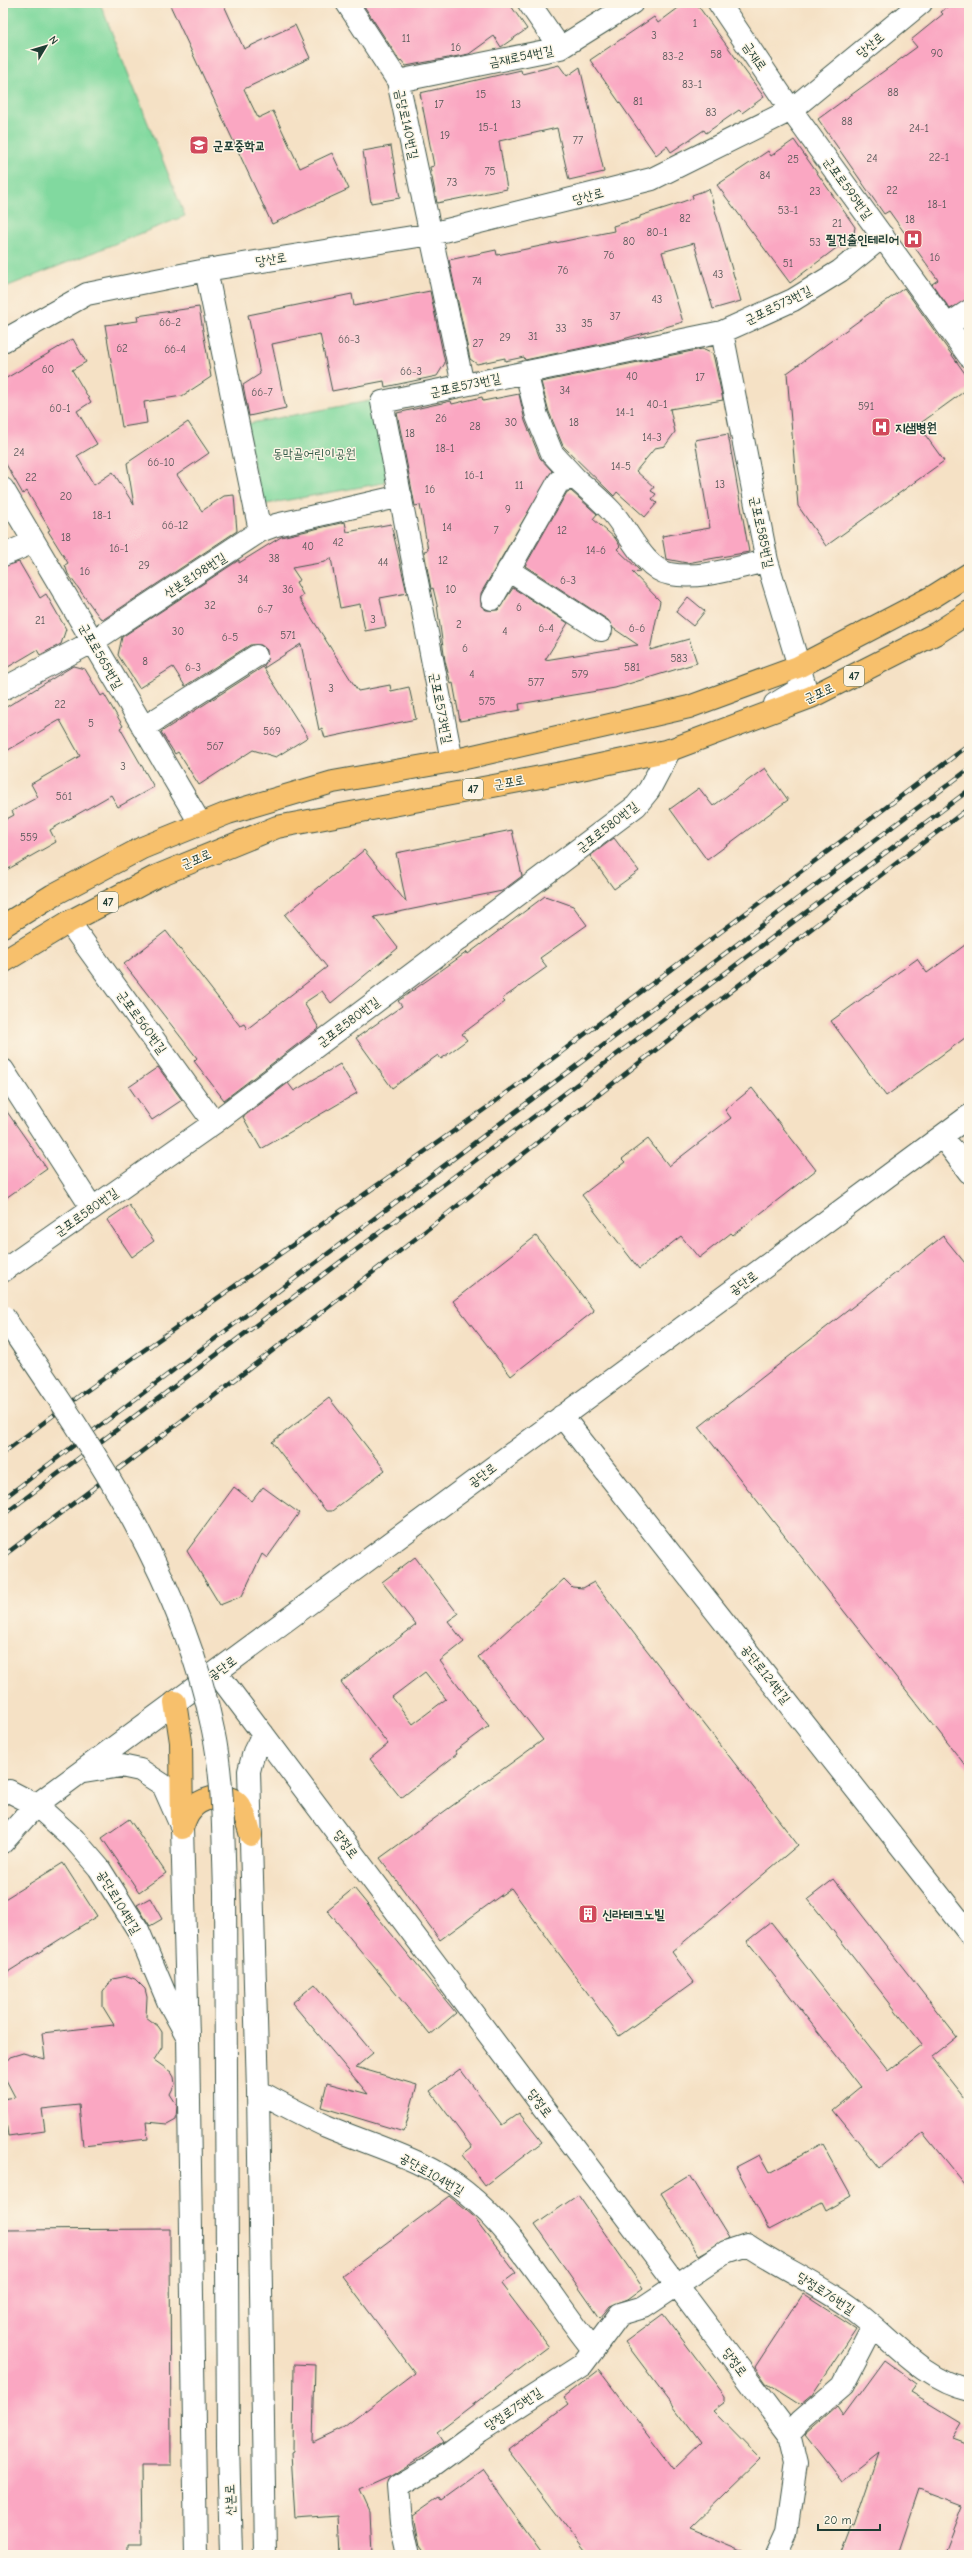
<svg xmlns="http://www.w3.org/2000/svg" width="972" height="2558" viewBox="0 0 972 2558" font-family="'Comic Neue','Poor Story',sans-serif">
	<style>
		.green { fill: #81d99f; stroke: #508b6a }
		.building { fill: #faa7c2; fill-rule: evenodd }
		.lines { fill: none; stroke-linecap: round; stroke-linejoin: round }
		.minor-casing { stroke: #3f564a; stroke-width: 24 }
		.major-casing { stroke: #3f564a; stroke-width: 24 }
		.minor { stroke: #fff; stroke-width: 22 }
		.major { stroke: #f7c06c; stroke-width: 22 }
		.rail-casing { stroke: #1f3d34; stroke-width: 4.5 }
		.rail { stroke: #fcf5e5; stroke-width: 3; stroke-dasharray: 9; stroke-linecap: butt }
		.minor-bridge-casing { stroke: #3f564a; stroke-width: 24; stroke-linecap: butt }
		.minor-bridge { stroke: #fff; stroke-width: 22 }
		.labels { text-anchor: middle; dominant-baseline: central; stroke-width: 3; stroke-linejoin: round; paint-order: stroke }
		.number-label { font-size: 11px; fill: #565858 }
		.shield { fill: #fcf5e5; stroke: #617469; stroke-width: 1 }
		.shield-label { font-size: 12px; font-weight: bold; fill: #1f3d34 }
		.street-label { font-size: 13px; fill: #1f3d34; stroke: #fcf5e5 }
		.poi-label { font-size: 13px; font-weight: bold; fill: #1f3d34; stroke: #fcf5e5; text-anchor: start }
		.park-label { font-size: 13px; fill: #335c49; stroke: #fcf5e5 }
	</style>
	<rect width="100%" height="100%" fill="#fcf5e5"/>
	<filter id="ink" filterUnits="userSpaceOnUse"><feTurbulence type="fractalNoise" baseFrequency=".025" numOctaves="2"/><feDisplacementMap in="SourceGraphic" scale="8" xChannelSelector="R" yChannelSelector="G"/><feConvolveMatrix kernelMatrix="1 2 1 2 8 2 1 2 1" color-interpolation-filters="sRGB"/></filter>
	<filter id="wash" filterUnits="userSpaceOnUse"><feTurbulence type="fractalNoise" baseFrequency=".012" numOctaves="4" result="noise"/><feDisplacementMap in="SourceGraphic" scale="16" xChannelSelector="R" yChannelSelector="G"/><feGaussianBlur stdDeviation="0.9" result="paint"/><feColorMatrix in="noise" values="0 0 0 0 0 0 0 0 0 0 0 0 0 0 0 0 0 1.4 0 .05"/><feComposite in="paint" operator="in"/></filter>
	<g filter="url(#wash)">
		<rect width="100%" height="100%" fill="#f5e1c5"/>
		<!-- green -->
		<path class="green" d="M3 3H100L185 216 3 288Z
			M374 400 388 474 383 483 261 505 246 424Z"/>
		<g id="blocks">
			<!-- building -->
			<path class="building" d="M169 3H223L244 49 295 25 310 58 244 89 258 118 273 111 300 168 332 153 349 189 272 224Z
				M362 3H509L527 29 501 47 494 36 469 54 406 66 401 60 400 61Z
				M685 3H696L764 97 742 113 739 110 706 133 704 130 671 152 667 146 656 155 590 60 654 17 658 23Z
				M952 3H969V299L950 309 932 284 938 280 889 211 884 214 818 119 917 47 911 40 943 14 941 12Z
				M559 65 567 76 580 67 604 172 569 180 557 128 499 141 507 189 437 203 430 167 434 166 420 93 521 70 522 74Z
				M794 140 855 227 853 239 840 248 839 246 790 283 717 185 768 151 771 156Z
				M391 146 400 198 371 203 363 151Z
				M709 189 741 301 713 309 694 243 662 252 683 322 620 340 525 360 524 357 505 361V358L477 364 470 359 449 260 496 250 497 255 614 231 613 226 640 218V216L671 206 693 198 692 195Z
				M904 288 969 379V388L918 425 944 461 826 546 798 506 787 373Z
				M430 291 445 363 437 376 385 387 384 381 332 391 320 334 272 344 286 408 249 416 243 385 260 374 248 315 352 294 354 306Z
				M199 307 211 377 182 396 144 402 147 423 122 427 105 325 138 321 137 316Z
				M73 339 86 362 72 370 91 402 77 411 97 444 77 456 94 485 113 472 134 505 127 463 188 422 209 453 177 475 202 511 224 496 234 495 237 531 104 619 100 618 68 574 65 565 68 563 48 531 50 530 27 491 23 494 3 459V380Z
				M702 349 713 354 723 400 670 409 675 432 665 446 655 448 636 471 654 487 651 491 656 494 652 499 657 503 645 517 617 492 614 496 563 446 549 412 541 382Z
				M519 394 525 421 540 458 552 471 481 593V606L486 610H498L513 588 568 623 545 660 638 645 613 628 608 620 525 566 567 492 571 491 597 514 593 519 615 538 620 546 617 549 640 571 632 572 660 601 650 650 689 639 697 663 615 688 519 704 520 710 460 721 453 683 451 684 445 661 437 605 433 588 431 589 424 551 428 550 420 505 415 506 397 413 451 401 452 404 482 397 483 401Z
				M728 434 749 552 687 563 666 559 662 536 710 528 695 440Z
				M345 522 347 532 391 524 407 593 380 598 386 627 365 631 360 604 340 608 331 558 325 562 292 568 300 580 296 582 303 595 299 598 358 691 390 685 391 691 409 687 416 719 325 738 322 728 319 730 301 644 264 668 308 737 276 757 253 750 199 785 178 752 175 754 161 732 263 667 267 661V650L261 645H250L185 686 173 667 139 688 118 655 122 637 239 560V563L281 537Z
				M19 562 40 598 46 594 66 629 61 644 40 655 37 650 3 670V567Z
				M688 597 705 611 693 626 676 612Z
				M73 666 85 669 101 696 104 694 123 726 120 728 154 787 118 807 111 795 50 830 56 842 3 872V821L14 815 12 811 38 797 31 784 80 756 60 720 3 753V709Z
				M765 768 788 800 707 860 670 809 699 788 713 806Z
				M512 830 522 876 502 891 374 917 398 948 331 1003 322 991 304 1003 319 1028 224 1100 194 1061 197 1058 124 964 166 931 240 1026 244 1024 247 1029 327 967 285 915 364 850 406 902 396 853Z
				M614 838 639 871 614 889 590 856Z
				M545 896 573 906 587 925 540 958 547 967 502 999 505 1002 462 1034 467 1040 441 1059 438 1055 392 1088 356 1038 402 1006 398 1001 467 952 468 954Z
				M969 942V1035L886 1096 831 1021 917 959 927 973Z
				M340 1064 357 1093 261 1149 243 1117 288 1083 294 1091Z
				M158 1067 182 1100 152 1120 129 1087Z
				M752 1088 816 1170 733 1235 731 1233 699 1258 681 1236 639 1269 582 1195 625 1162 622 1159 648 1139 669 1166 731 1118 725 1110Z
				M3 1106 47 1169 3 1200Z
				M129 1205 154 1241 132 1257 107 1220Z
				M536 1236 594 1311 511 1376 453 1301Z
				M943 1236 969 1268V1770L699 1427Z
				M329 1398 385 1470 332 1511H326L272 1442Z
				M234 1487 252 1501 263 1487 299 1513 267 1558 262 1554 242 1596 220 1605 187 1551Z
				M415 1557 458 1614 448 1621 464 1642 440 1661 489 1726 455 1751 457 1754 401 1798 370 1759 388 1744 341 1682 416 1625 382 1582ZM425 1672 446 1699 413 1724 392 1697Z
				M564 1579 572 1587 583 1588 594 1582 798 1845 672 1952 694 1982 619 2036 511 1888 440 1940 380 1858 543 1740 478 1657Z
				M129 1819 166 1873 139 1892 102 1838Z
				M63 1863 97 1916 3 1975V1900Z
				M834 1879 957 2037 932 2057 969 2104V2190L923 2133 880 2168 833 2110 861 2087 747 1941 771 1922 888 2071 922 2044 808 1899Z
				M354 1888 456 2013 430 2035 327 1910Z
				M150 1898 162 1919 150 1926 137 1905Z
				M127 1976 135 1979 145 1989 147 1997 146 2017 158 2026 162 2032V2047L154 2060 171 2072 174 2077 175 2084 170 2094 177 2105 176 2119 167 2124 146 2122 148 2139 83 2146 79 2105 42 2109 45 2131 8 2136 3 2099 15 2097 4 2076 6 2062 10 2057 23 2053 45 2059 42 2033 114 2025 103 2007V1991L113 1979Z
				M315 1984 373 2053 356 2067 417 2085 404 2132 321 2107 327 2083 368 2094 292 2003Z
				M460 2069 502 2125 519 2113 542 2142 485 2186 462 2155 472 2147 430 2091Z
				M822 2144 851 2196 825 2211 821 2203 769 2230 736 2167 759 2155 769 2173Z
				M690 2175 729 2238 699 2255 661 2193Z
				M578 2195 643 2288 628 2299 610 2306 600 2318 535 2225Z
				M449 2196 472 2215 516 2273 501 2284 549 2347 437 2432 444 2442 391 2476 360 2490 370 2512 372 2555H340L338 2516 295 2519 291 2453 293 2452 294 2364 315 2365 313 2442 344 2427 415 2373 342 2276Z
				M170 2229 171 2466H141L142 2544H128V2555H3V2230Z
				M803 2294 856 2329 812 2395 800 2405 766 2383 755 2367Z
				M663 2314 725 2396V2402L713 2411 761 2460 691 2528 755 2555H588L508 2450 569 2404 564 2397 599 2370 674 2469 701 2443 625 2342Z
				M884 2360 917 2384 911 2392 962 2423 953 2438 969 2444V2555H943L962 2506 919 2490 897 2555H840L851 2526 854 2527 879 2453 842 2482 805 2435 837 2407 843 2416Z
				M482 2470 543 2555H425L419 2546 413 2515 440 2496 442 2499Z"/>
		</g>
	</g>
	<g filter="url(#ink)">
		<use href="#blocks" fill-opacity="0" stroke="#3f564a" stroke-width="1"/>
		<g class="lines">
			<defs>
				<path id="minor" d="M347 3 398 81 463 385
					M529 3 560 48
					M719 3 791 110 969 356
					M398 81 560 48 632 3
					M206 270 260 531
					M948 325 969 311
					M722 332 767 561 804 683 800 689 775 704
					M3 341 87 294 206 270 431 234 652 179 791 110 921 3
					M526 372 537 416 552 453 575 478
					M3 489 200 823
					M3 555 34 542
					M508 570 601 630
					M492 599 559 481 575 478C587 489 600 499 611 511 628 529 643 569 670 574 701 580 737 567 767 561
					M3 689 92 642 260 531 276 525 401 496
					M143 728 256 656
					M452 761 382 402 722 332 793 300 840 271 883 236
					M69 922 214 1123
					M3 1070 92 1208
					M942 1136 969 1172
					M3 1271 214 1123 636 806 649 790 670 750
					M562 1416 969 1933
					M217 1673 789 2434 796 2463 786 2533 776 2555
					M263 1734 254 1752 249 1771 258 2091 265 2555
					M84 1772 121 1766 140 1770 163 1785 182 1828 188 2037 196 2555
					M3 1793 9 1791 36 1805 74 1839 99 1868 138 1930 168 2001 186 2034
					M3 1842 36 1805 969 1116
					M258 2091C280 2103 303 2115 326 2126 373 2146 425 2159 465 2192 518 2234 551 2298 593 2349
					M789 2434 801 2421 843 2385 873 2327
					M228 2445 231 2555
					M408 2555 401 2523 398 2486 431 2467 480 2431 582 2365 620 2314 644 2307 726 2252 747 2245C780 2267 816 2283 848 2306 888 2334 919 2379 969 2390"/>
				<path id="major" d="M3 926 53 895 142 848 228 813 333 782 452 761 689 707 798 667 934 596 969 574
					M3 962 69 922 157 876 277 827 567 772 670 750 811 697 937 633 969 612
					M175 1702 181 1742 182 1828
					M182 1828C184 1823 186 1816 190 1811 198 1799 222 1792 235 1801 245 1809 247 1824 251 1835"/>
			</defs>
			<!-- minor casing -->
			<use href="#minor" class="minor-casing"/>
			<!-- major casing -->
			<use href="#major" class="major-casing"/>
			<!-- minor -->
			<use href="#minor" class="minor"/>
			<!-- major -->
			<use href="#major" class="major"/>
			<defs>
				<path id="rail" d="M3 1453 82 1394 492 1104 969 745
					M3 1499 969 769
					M3 1515 969 790
					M3 1556C330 1313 644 1053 969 808"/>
			</defs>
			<!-- rail casing -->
			<use href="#rail" class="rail-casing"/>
			<!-- rail -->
			<use href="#rail" class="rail"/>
			<defs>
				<path id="minor-bridge" d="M3 1316C90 1444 182 1575 213 1730 224 1782 223 1838 225 1891L228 2445"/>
			</defs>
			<!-- minor-bridge casing -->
			<use href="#minor-bridge" class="minor-bridge-casing"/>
			<!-- minor-bridge -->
			<use href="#minor-bridge" class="minor-bridge"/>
		</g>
	</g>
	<!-- icons -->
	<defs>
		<symbol id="school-square" viewBox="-11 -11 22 22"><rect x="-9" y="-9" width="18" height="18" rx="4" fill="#d1495b" stroke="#fcf5e5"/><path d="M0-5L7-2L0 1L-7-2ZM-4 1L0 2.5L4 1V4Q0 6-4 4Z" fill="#fff"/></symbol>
		<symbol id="hospital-square" viewBox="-11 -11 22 22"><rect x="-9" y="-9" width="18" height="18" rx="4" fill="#d1495b" stroke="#fcf5e5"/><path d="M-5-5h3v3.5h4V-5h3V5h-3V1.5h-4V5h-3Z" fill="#fff"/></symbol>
		<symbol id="building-square" viewBox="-11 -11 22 22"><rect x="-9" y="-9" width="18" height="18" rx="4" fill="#d1495b" stroke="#fcf5e5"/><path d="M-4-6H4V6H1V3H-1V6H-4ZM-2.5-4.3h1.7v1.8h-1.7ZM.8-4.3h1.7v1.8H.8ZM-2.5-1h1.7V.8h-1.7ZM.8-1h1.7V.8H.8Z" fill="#fff"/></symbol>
	</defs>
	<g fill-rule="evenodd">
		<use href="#school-square" x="188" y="134" width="22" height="22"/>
		<use href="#hospital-square" x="902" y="228" width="22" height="22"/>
		<use href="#hospital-square" x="870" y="416" width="22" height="22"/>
		<use href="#building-square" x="577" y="1903" width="22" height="22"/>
	</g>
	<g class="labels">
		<!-- number labels -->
		<g class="number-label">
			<text x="695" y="23">1</text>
			<text x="654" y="35">3</text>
			<text x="406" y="38">11</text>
			<text x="456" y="47">16</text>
			<text x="937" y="53">90</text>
			<text x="716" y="54">58</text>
			<text x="673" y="56">83-2</text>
			<text x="692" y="84">83-1</text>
			<text x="893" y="92">88</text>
			<text x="481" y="94">15</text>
			<text x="638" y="101">81</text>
			<text x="439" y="104">17</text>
			<text x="516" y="104">13</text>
			<text x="711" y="112">83</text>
			<text x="847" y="121">88</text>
			<text x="488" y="127">15-1</text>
			<text x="919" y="128">24-1</text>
			<text x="445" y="135">19</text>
			<text x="578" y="140">77</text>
			<text x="939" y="157">22-1</text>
			<text x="872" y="158">24</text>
			<text x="793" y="159">25</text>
			<text x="490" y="171">75</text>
			<text x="765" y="175">84</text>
			<text x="452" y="182">73</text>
			<text x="892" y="190">22</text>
			<text x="815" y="191">23</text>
			<text x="937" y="204">18-1</text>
			<text x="788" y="210">53-1</text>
			<text x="685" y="218">82</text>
			<text x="910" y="219">18</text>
			<text x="837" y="223">21</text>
			<text x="657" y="232">80-1</text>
			<text x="629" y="241">80</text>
			<text x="815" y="242">53</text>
			<text x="609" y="255">76</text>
			<text x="935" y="257">16</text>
			<text x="788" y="263">51</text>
			<text x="563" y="270">76</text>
			<text x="718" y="274">43</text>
			<text x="477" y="281">74</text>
			<text x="657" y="299">43</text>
			<text x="615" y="316">37</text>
			<text x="170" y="322">66-2</text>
			<text x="587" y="323">35</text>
			<text x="561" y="328">33</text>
			<text x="533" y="336">31</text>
			<text x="505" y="337">29</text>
			<text x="349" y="339">66-3</text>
			<text x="478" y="343">27</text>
			<text x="122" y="348">62</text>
			<text x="175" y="349">66-4</text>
			<text x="48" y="369">60</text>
			<text x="411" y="371">66-3</text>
			<text x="632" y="376">40</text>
			<text x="700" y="377">17</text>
			<text x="565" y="390">34</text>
			<text x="262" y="392">66-7</text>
			<text x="657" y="404">40-1</text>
			<text x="866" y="406">591</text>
			<text x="60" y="408">60-1</text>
			<text x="625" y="412">14-1</text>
			<text x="441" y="418">26</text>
			<text x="511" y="422">30</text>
			<text x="574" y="422">18</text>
			<text x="475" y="426">28</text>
			<text x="410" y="433">18</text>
			<text x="652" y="437">14-3</text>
			<text x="445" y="448">18-1</text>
			<text x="19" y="452">24</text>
			<text x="161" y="462">66-10</text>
			<text x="621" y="466">14-5</text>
			<text x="474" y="475">16-1</text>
			<text x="31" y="477">22</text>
			<text x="720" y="484">13</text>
			<text x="519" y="485">11</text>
			<text x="430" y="489">16</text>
			<text x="66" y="496">20</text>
			<text x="508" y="509">9</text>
			<text x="102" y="515">18-1</text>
			<text x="175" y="525">66-12</text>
			<text x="447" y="527">14</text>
			<text x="496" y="530">7</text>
			<text x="562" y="530">12</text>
			<text x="66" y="537">18</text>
			<text x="338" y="542">42</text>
			<text x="308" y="546">40</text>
			<text x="119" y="548">16-1</text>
			<text x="596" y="550">14-6</text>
			<text x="274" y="558">38</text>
			<text x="443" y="560">12</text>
			<text x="383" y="562">44</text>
			<text x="144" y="565">29</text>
			<text x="85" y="571">16</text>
			<text x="243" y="579">34</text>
			<text x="568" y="580">6-3</text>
			<text x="288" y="589">36</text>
			<text x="451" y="589">10</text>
			<text x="210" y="605">32</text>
			<text x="519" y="607">6</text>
			<text x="265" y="609">6-7</text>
			<text x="373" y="619">3</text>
			<text x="40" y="620">21</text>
			<text x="459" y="624">2</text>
			<text x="546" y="628">6-4</text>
			<text x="637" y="628">6-6</text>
			<text x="178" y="631">30</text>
			<text x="505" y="631">4</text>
			<text x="288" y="635">571</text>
			<text x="230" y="637">6-5</text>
			<text x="465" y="648">6</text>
			<text x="679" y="658">583</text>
			<text x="145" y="661">8</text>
			<text x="193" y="667">6-3</text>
			<text x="632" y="667">581</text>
			<text x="472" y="674">4</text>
			<text x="580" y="674">579</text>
			<text x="536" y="682">577</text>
			<text x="331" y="688">3</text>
			<text x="487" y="701">575</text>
			<text x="60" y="704">22</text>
			<text x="91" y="723">5</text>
			<text x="272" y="731">569</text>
			<text x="215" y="746">567</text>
			<text x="123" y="766">3</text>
			<text x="64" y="796">561</text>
			<text x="29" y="837">559</text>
		</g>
		<!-- shield labels -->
		<g class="shield">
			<rect x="844" y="666" width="20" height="20" rx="3"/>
			<rect x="463" y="779" width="20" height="20" rx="3"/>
			<rect x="98" y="892" width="20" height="20" rx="3"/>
		</g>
		<g class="shield-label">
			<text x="854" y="676">47</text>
			<text x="473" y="789">47</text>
			<text x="108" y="902">47</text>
		</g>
		<!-- street labels -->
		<g class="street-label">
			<text transform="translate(870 45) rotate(-40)">당산로</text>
			<text transform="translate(521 56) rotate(-11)">금재로54번길</text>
			<text transform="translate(755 56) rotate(56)">금재로</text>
			<text transform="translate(407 124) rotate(78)">금당로140번길</text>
			<text transform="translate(848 188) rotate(54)">군포로595번길</text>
			<text transform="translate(588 196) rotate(-15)">당산로</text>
			<text transform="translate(271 259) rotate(-9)">당산로</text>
			<text transform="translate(778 305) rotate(-26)">군포로573번길</text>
			<text transform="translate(465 385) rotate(-12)">군포로573번길</text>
			<text transform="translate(762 532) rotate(78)">군포로585번길</text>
			<text transform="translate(195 575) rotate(-33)">산본로198번길</text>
			<text transform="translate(101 656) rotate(60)">군포로565번길</text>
			<text transform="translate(819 693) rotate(-24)">군포로</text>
			<text transform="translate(441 708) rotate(79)">군포로573번길</text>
			<text transform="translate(509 782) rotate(-10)">군포로</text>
			<text transform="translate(607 827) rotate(-38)">군포로580번길</text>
			<text transform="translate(196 859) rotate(-23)">군포로</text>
			<text transform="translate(142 1022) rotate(54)">군포로560번길</text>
			<text transform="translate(348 1022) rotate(-37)">군포로580번길</text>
			<text transform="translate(86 1212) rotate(-35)">군포로580번길</text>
			<text transform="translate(743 1283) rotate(-36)">공단로</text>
			<text transform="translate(482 1475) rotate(-37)">공단로</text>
			<text transform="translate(222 1668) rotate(-36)">공단로</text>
			<text transform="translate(766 1674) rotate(52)">공단로124번길</text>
			<text transform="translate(346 1844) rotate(53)">당정로</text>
			<text transform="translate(119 1902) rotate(59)">공단로104번길</text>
			<text transform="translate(540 2103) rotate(53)">당정로</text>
			<text transform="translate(432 2174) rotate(30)">공단로104번길</text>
			<text transform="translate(826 2293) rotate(33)">당정로76번길</text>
			<text transform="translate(735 2362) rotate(53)">당정로</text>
			<text transform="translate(513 2409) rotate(-34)">당정로75번길</text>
			<text transform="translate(230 2500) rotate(-92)">산본로</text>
		</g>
		<!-- poi labels -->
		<g class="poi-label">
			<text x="213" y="145">군포중학교</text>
			<text x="899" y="239" text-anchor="end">필건출인테리어</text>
			<text x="895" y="427">지샘병원</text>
			<text x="602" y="1914">신라테크노빌</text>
		</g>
		<!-- park labels -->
		<g class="park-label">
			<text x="314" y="453">동막골어린이공원</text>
		</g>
	</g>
	<!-- margin -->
	<rect width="972" height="2558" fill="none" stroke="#fcf5e5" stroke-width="16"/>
	<!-- north arrow -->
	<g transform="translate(46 46) rotate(52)" stroke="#fcf5e5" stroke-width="3" paint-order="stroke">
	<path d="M0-3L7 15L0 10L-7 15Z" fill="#1f3d34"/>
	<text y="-6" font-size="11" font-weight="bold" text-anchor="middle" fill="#1f3d34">N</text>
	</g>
	<!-- scale -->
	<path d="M818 2524v6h62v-6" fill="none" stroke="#1f3d34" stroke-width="2"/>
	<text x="824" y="2524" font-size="12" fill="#1f3d34" stroke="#fcf5e5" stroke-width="3" paint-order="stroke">20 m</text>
</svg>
